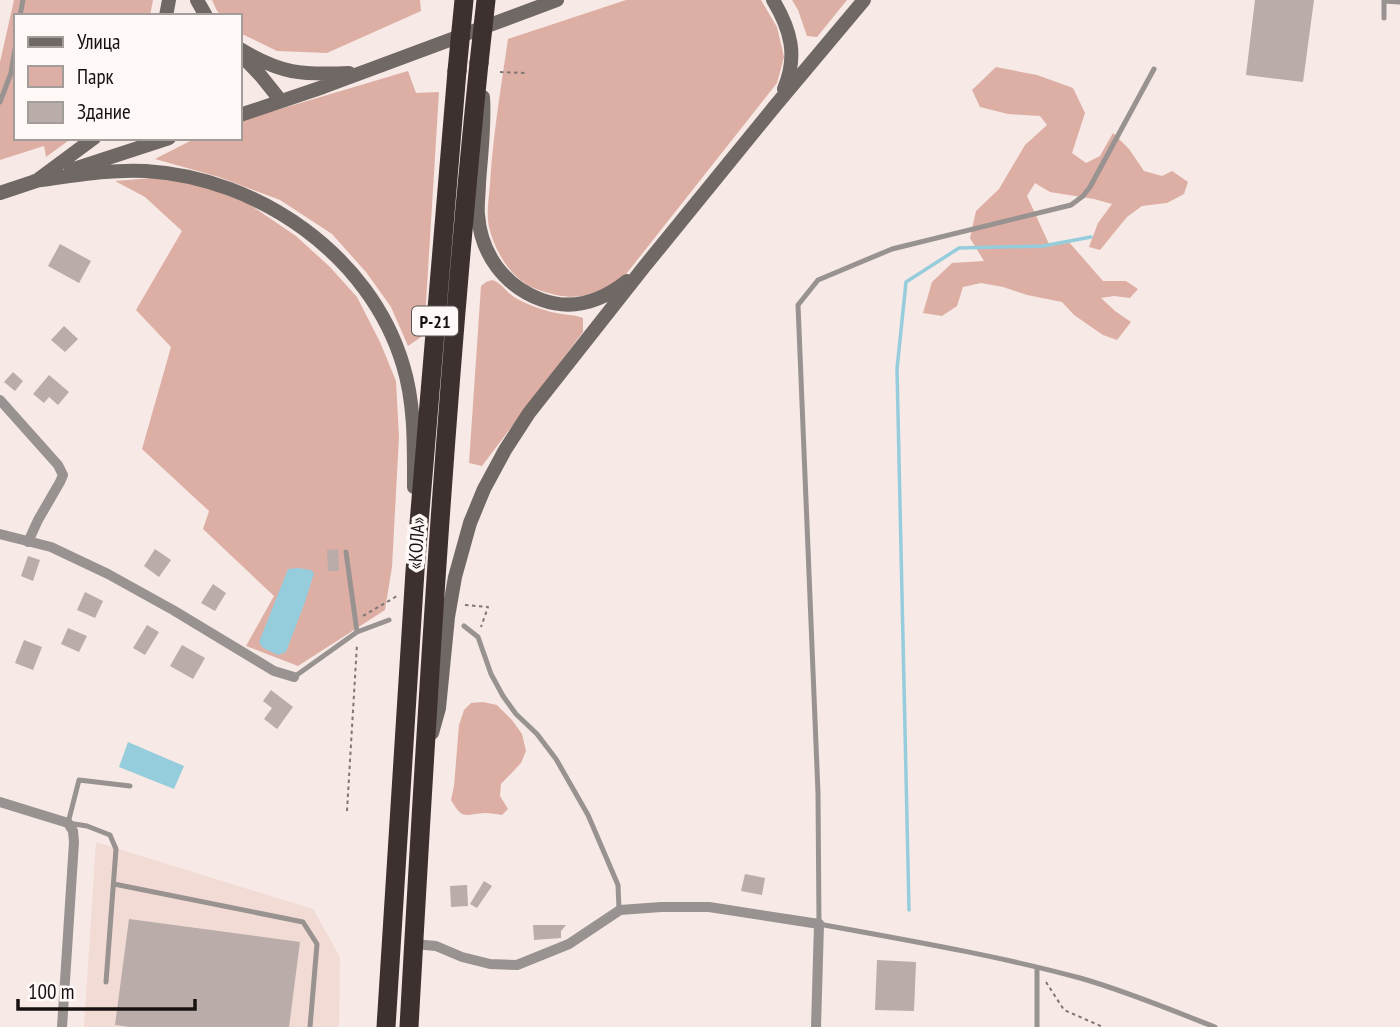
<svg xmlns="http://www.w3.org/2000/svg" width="1400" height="1027" viewBox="0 0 1400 1027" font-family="'PT Sans Narrow',sans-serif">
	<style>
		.built { fill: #f2dbd5 }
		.green { fill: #ddafa4 }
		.water { fill: #96cddd }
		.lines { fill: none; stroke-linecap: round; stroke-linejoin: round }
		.stream { stroke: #96cddd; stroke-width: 3.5 }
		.building { fill: #b9aca9 }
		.path { stroke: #807775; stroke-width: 2; stroke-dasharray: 3.5 3.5; stroke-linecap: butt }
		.lane { stroke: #989291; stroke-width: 5 }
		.street { stroke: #989291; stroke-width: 10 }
		.secondary { stroke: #706865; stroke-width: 14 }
		.highway { stroke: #3c312f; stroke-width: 19 }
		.highway-bridge { stroke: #3c312f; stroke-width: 19 }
		.labels { text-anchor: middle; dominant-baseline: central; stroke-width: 7; stroke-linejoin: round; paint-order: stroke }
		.shield { fill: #fef8f7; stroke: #5c5756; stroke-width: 2 }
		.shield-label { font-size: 18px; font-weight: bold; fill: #171211 }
		.street-label { font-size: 19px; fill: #171211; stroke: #fef8f7 }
	</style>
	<rect width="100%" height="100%" fill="#f7e9e5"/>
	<!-- built -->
	<path class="built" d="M96 842 313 909 340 957 339 1027H84Z"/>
	<!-- green -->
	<path class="green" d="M14 0H153L150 16H16V138H72L46 157 44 146 0 160V62Z
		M212 0H420L421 11 327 53 277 51 240 33V16H222L217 11Z
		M626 0H761L777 27 784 57 777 83 619 283C584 298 573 302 536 289 511 279 495 252 489 227 486 213 489 197 490 184 493 135 501 87 508 39Z
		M792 0H847L817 37 807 36 798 10Z
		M996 67 1037 75 1073 88 1085 113 1072 153 1086 163 1100 156 1113 133 1129 149 1144 171 1162 176 1172 171 1188 182 1184 194 1167 203 1142 206 1127 217 1100 250 1089 247 1098 223 1112 204 1094 199 1050 192 1035 183 1027 196 1049 244 1068 241 1103 281H1126L1138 289 1130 298 1114 296 1101 298 1115 311 1131 322 1117 340 1103 335 1074 315 1062 302 1027 295 1003 287 981 283 963 287 957 306 942 316 923 313 932 282 952 263 984 261 970 238 976 211 999 189 1025 145 1047 125 1040 116 1008 114 980 107 972 90Z
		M408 71 416 93 439 92 424 335 408 346 391 307 366 272 332 234 280 200 219 177 155 159 196 138H240V121Z
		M152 178 194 182 249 204 296 236 330 267 357 297 380 342 396 381 399 437 392 567 385 610 298 666 246 646 274 596 203 529 209 511 142 449 171 347 136 310 182 231 145 197 115 181Z
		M492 280C502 283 506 292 514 297 527 305 547 312 562 314 569 315 576 315 583 318V332L482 466 469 463 481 286 486 282Z
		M483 702 497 705 512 720 522 734 526 751 521 763 501 784 500 796 508 809 502 815C496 814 490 813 485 813 465 814 463 821 451 800L454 786 459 725 464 710 471 703Z"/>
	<!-- water -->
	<path class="water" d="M298 568 311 570 314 573 305 602 286 652 278 655 263 648 259 642 288 569Z
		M128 742 184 766 174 789 119 767Z"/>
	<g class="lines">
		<!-- stream -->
		<path class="stream" d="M909 910 897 369 906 282 959 248 1043 246 1091 237"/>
	</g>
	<!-- building -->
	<path class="building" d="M1255 0H1314L1303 82 1246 75Z
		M60 244 91 261 79 283 48 266Z
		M64 326 78 339 65 352 51 340Z
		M13 372 23 381 15 391 4 382Z
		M49 375 69 392 58 405 49 397 44 403 33 394Z
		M155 549 171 560 159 577 144 566Z
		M338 549 339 571H328L327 550Z
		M28 556 40 560 33 581 21 576Z
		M213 584 226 593 215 611 201 603Z
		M85 592 103 601 95 618 77 610Z
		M147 625 159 632 145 655 133 648Z
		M68 628 87 636 79 652 61 644Z
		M24 640 42 647 33 670 15 663Z
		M182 645 205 658 193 679 170 666Z
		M271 690 293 707 277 729 264 719 272 708 263 701Z
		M745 874 765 878 762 895 741 891Z
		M484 881 492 886 477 908 470 904Z
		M467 885 468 906 451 907 450 886Z
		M129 919 300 942 289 1027H130L115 1025Z
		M533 925H566L561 931V938L534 940Z
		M877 960 916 962 914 1011 875 1010Z"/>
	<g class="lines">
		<!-- path -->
		<path class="path" d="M500 72 525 73
			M465 605 488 607 481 627
			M363 616 397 596
			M347 811 357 644
			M1046 982 1064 1010 1103 1027"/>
		<!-- lane -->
		<path class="lane" d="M1384 1 1400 2
			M20 16 23 0
			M1384 18V0
			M1154 69 1090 187 1083 196 1071 205 892 249 818 280 798 305 818 793 819 924C906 940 995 955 1080 978 1126 991 1171 1010 1215 1027
			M0 102 11 73 16 43
			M346 552 357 632
			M464 626 478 637 491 674 503 696 516 714 537 734 556 759 588 815 618 885 619 909
			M294 677 357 632 389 620
			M114 884 303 922 317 944 310 1027
			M1037 968V1027
			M106 982 116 849 110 835 87 826 68 823 79 780 130 786"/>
		<!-- street -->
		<path class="street" d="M0 400 58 465 63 475 60 482 38 520 28 542
			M0 534 51 547 108 574 173 610 274 671 294 677
			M0 802 68 823 73 831 74 842 62 1027
			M414 944 436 946 462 957 490 964 517 965 569 944 620 910 661 907H709L819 924 816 1027"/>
		<!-- secondary -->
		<path class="secondary" d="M197 0 206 16
			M773 0C791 30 798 56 784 89
			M166 16 169 0
			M240 49C281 74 301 75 349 73
			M241 55 261 76 281 101
			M483 97C485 125 481 154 479 183 479 193 477 204 478 215 481 254 504 286 542 300 573 311 602 301 627 281
			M240 115 323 87 557 0
			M71 170 169 138
			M35 181C72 176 109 169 146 171 259 178 370 255 403 365 415 404 414 446 414 487
			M36 181 94 138
			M0 193 42 179
			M432 733 439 708 448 617 455 577 470 523 484 489 505 450 529 413 644 267 775 106 864 0"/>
		<!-- highway -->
		<path class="highway" d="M386 1027 415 571 457 71
			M409 1027C427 705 446 383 479 63"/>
		<!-- highway-bridge -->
		<path class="highway-bridge" d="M479 63 486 0
			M457 71 464 0"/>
	</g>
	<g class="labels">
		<!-- shield labels -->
		<rect class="shield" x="412" y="306.5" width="46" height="29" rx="5"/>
		<g class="shield-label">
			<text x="435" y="321">Р-21</text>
		</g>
		<!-- street labels -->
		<g class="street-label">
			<text transform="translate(416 543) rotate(-86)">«КОЛА»</text>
		</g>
	</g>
	<!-- legend -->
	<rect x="14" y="14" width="228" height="126" fill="#fef8f7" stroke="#a29c9b" stroke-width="2"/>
	<rect x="28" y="37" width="35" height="10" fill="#706865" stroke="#a29c9b" stroke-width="2"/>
	<text x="77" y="49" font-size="21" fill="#171211">Улица</text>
	<rect x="28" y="66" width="35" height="21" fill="#ddafa4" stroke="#a29c9b" stroke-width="2"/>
	<text x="77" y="84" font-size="21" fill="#171211">Парк</text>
	<rect x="28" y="102" width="35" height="21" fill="#b9aca9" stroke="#a29c9b" stroke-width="2"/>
	<text x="77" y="119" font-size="21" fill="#171211">Здание</text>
	<!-- scale -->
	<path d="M18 999v10h177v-10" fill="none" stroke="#171211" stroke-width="3.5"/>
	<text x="28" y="999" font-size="21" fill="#171211" stroke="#fef8f7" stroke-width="5" paint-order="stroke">100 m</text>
</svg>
